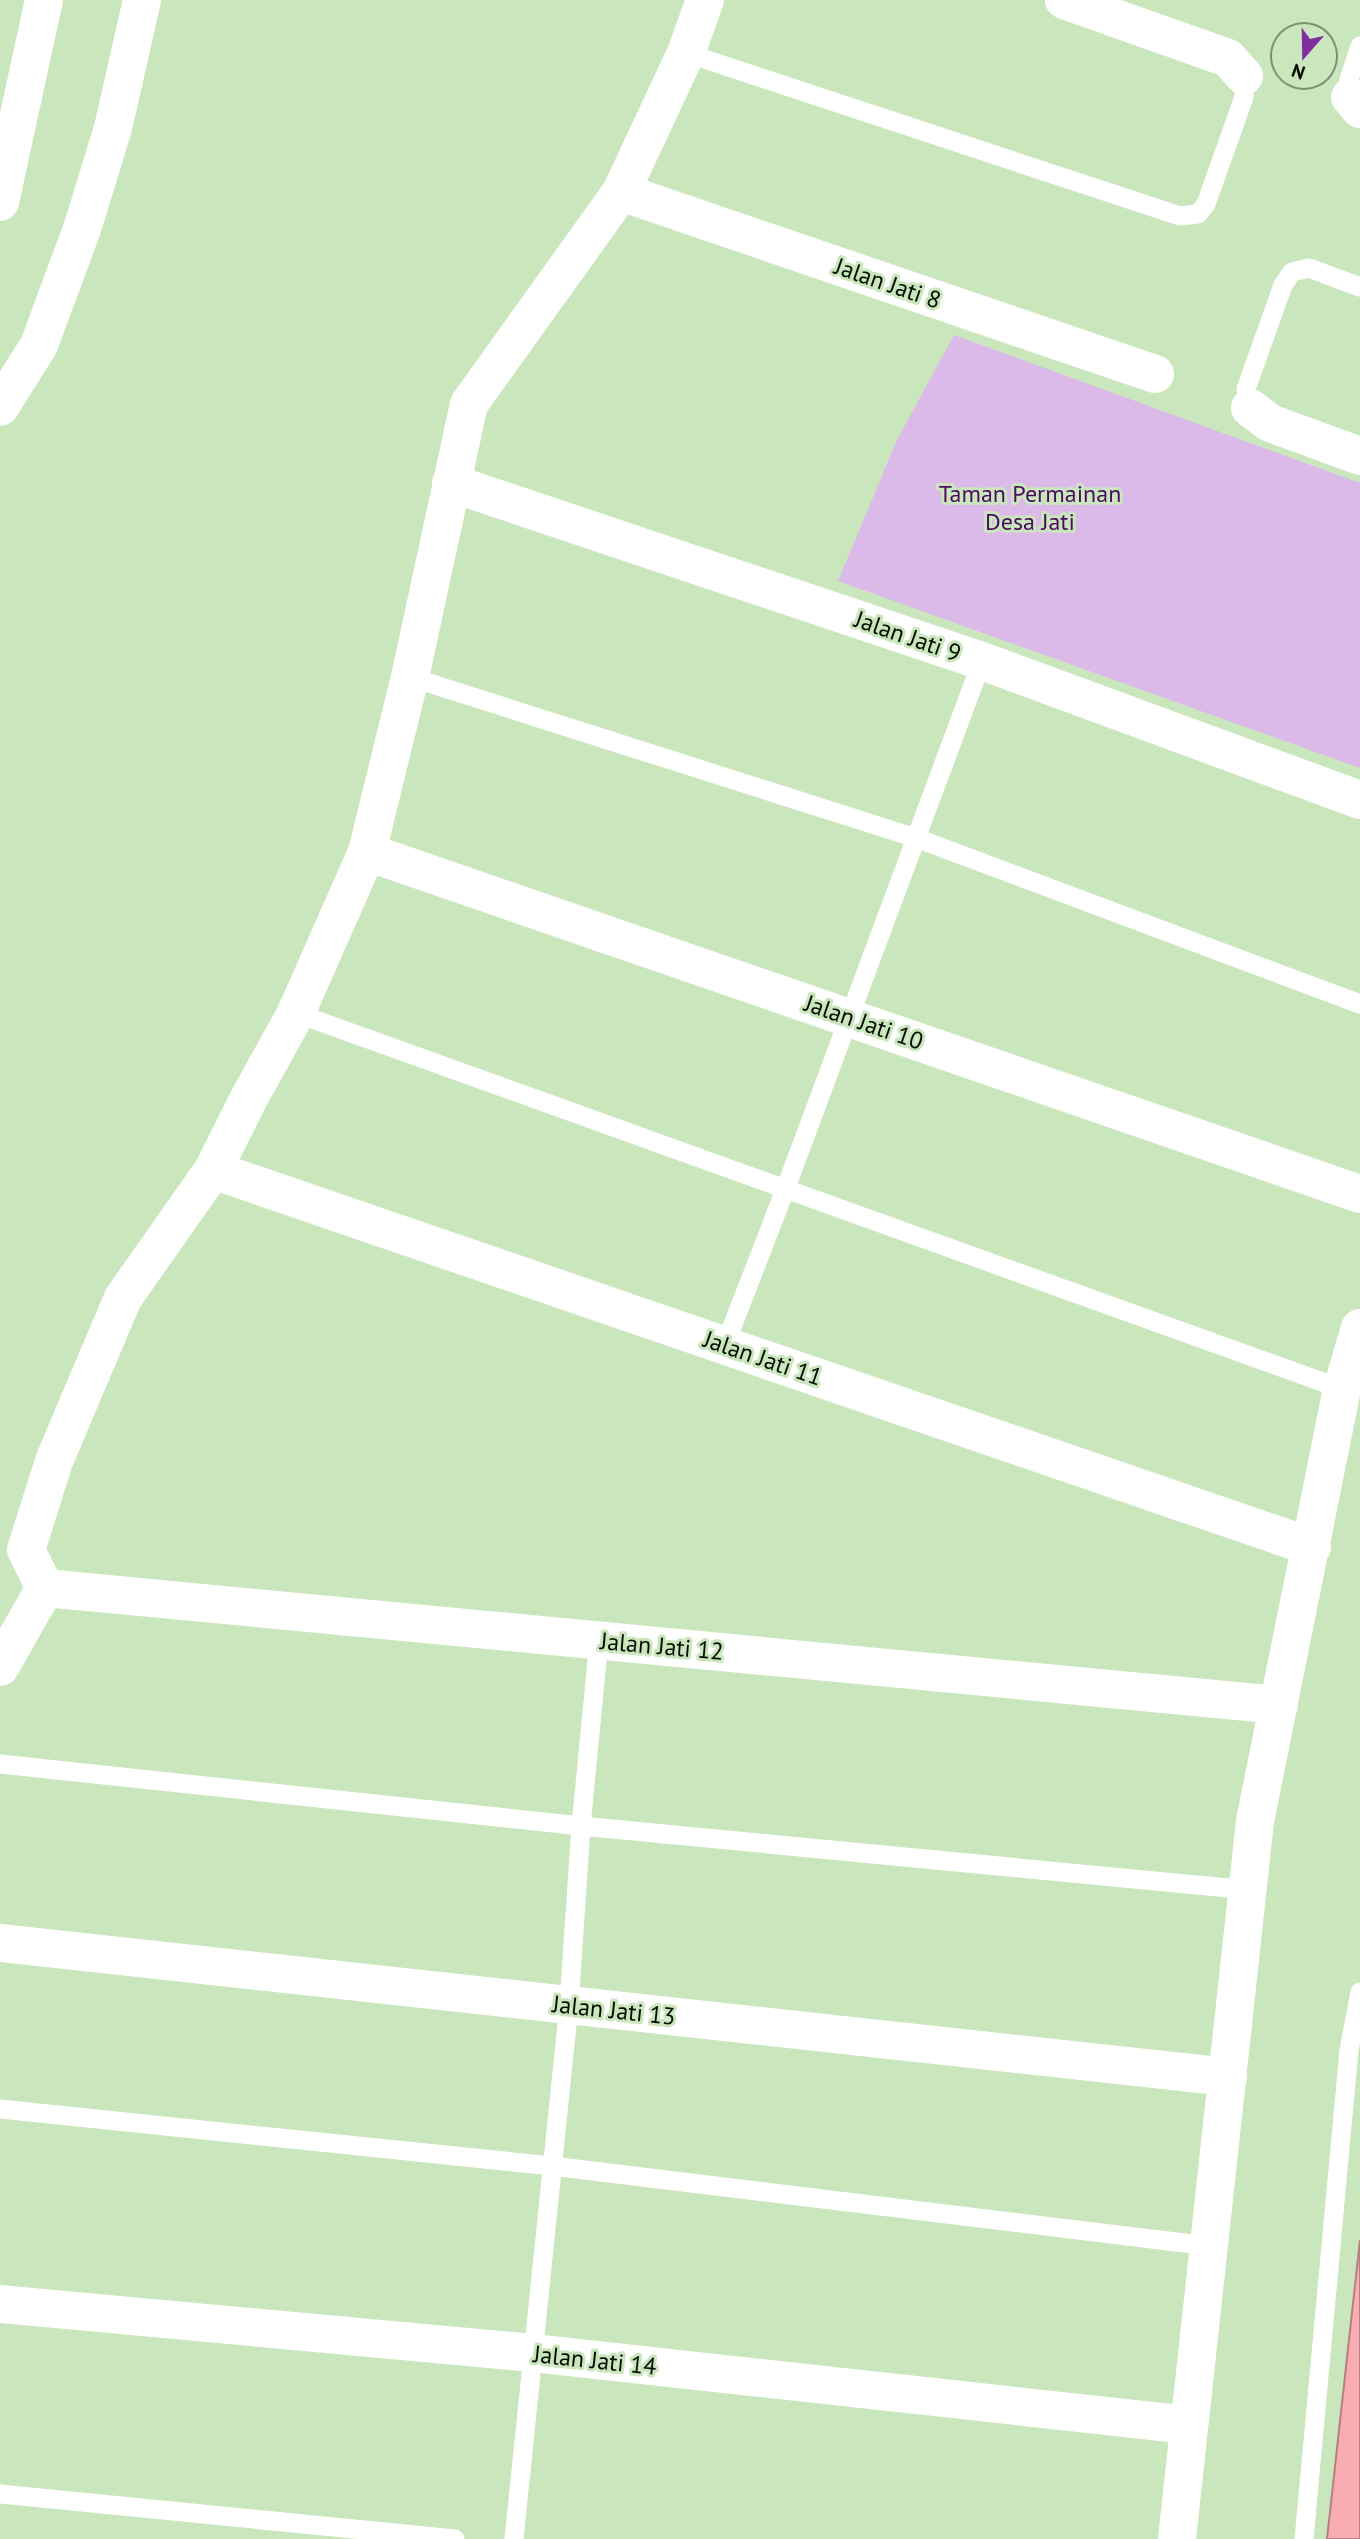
<svg xmlns="http://www.w3.org/2000/svg" width="1360" height="2539" viewBox="0 0 1360 2539" font-family="'PT Sans',sans-serif">
	<style>
		.green { fill: #dbbaea }
		.building { fill: #f9acb1; stroke: #b38183; stroke-width: 2 }
		.lines { fill: none; stroke-linecap: round; stroke-linejoin: round }
		.service { stroke: #fff; stroke-width: 19 }
		.minor { stroke: #fff; stroke-width: 38 }
		.motorway { stroke: #fff; stroke-width: 38 }
		.labels { text-anchor: middle; dominant-baseline: central; stroke-width: 6; stroke-linejoin: round; paint-order: stroke }
		.street-label { font-size: 24px; fill: #070f03; stroke: #cae6bd }
		.park-label { font-size: 24px; fill: #4c0a62; stroke: #cae6bd }
	</style>
	<rect width="100%" height="100%" fill="#cae6bd"/>
	<!-- green -->
	<path class="green" d="M954 335 1360 483V768L838 581 897 440Z"/>
	<!-- building -->
	<path class="building" d="M1360 2240V2539H1327Z"/>
	<g class="lines">
		<!-- service -->
		<path class="service" d="M686 53 1180 216 1198 214 1206 204 1244 97V76
			M1350 97 1349 79 1360 46
			M1250 408 1246 389 1283 285 1292 272 1309 268 1360 287
			M410 677 916 838 1360 1004
			M296 1013 1342 1389
			M725 1345 785 1190 982 661
			M0 1764 581 1826 1249 1890
			M0 2109 552 2166 1209 2246
			M0 2494 455 2539
			M514 2539 569 2005 581 1826 599 1640
			M1304 2539 1349 2050 1360 1992"/>
		<!-- minor -->
		<path class="minor" d="M1064 0 1228 58 1244 76
			M1350 97 1360 109
			M621 192 1155 374
			M1250 408 1270 423 1360 456
			M451 483 982 661 1360 800
			M367 852 1360 1194
			M213 1170 1312 1547
			M45 1588 26 1550 54 1461 123 1298 213 1170 249 1098 296 1013 367 852 410 677 469 404 621 192 686 53 705 0
			M45 1588 1279 1705
			M0 1667 45 1588
			M0 1943 1228 2077
			M0 2304 533 2353 1189 2425
			M1177 2539 1255 1821 1342 1389 1360 1328"/>
		<!-- motorway -->
		<path class="motorway" d="M0 202 44 0
			M0 407 39 345 83 226 113 128 142 0"/>
	</g>
	<g class="labels">
		<!-- street labels -->
		<g class="street-label">
			<text transform="translate(888 283) rotate(19)">Jalan Jati 8</text>
			<text transform="translate(908 636) rotate(19)">Jalan Jati 9</text>
			<text transform="translate(864 1022) rotate(19)">Jalan Jati 10</text>
			<text transform="translate(763 1358) rotate(19)">Jalan Jati 11</text>
			<text transform="translate(662 1646) rotate(5)">Jalan Jati 12</text>
			<text transform="translate(614 2010) rotate(6)">Jalan Jati 13</text>
			<text transform="translate(595 2360) rotate(6)">Jalan Jati 14</text>
		</g>
		<!-- park labels -->
		<g class="park-label">
			<text x="1030" y="493">Taman Permainan<tspan x="1030" dy="28">Desa Jati</tspan></text>
		</g>
	</g>
	<!-- north arrow -->
	<g transform="translate(1304 56) rotate(200)"><circle r="33" fill="#cae6bd" stroke="#7c9073" stroke-width="2"/>
	<path d="M0-5L12 26L0 18L-12 26Z" fill="#802e9e"/>
	<text y="-10" font-size="19" font-weight="bold" text-anchor="middle" fill="#070f03">N</text>
	</g>
</svg>
